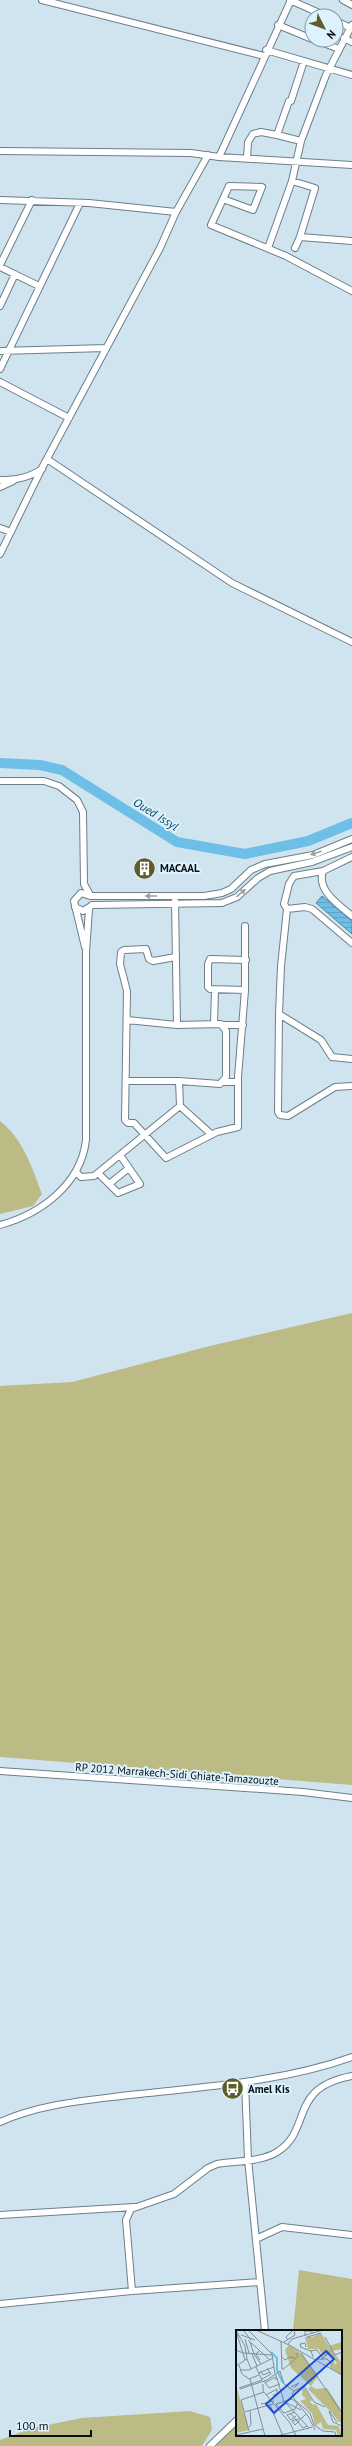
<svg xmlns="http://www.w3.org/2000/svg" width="352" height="2446" viewBox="0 0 352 2446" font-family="'PT Sans',sans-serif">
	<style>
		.green { fill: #bcba85 }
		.water { fill: url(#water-rules); stroke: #4f8aa8 }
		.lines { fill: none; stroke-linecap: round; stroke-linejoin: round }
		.river { stroke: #6ebfe8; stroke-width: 10 }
		.minor-casing { stroke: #6c7f89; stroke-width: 8 }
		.minor { stroke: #fff; stroke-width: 6 }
		.oneway { fill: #9c9fa0 }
		.labels { text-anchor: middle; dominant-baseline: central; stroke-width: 4; stroke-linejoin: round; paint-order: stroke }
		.poi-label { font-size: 11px; font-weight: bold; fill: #080f12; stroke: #ddf2fd; text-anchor: start }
		.street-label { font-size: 11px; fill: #080f12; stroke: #ddf2fd }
		.water-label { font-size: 12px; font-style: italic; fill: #004863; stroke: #ddf2fd }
		.inset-river { fill: none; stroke: #6ebfe8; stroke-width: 2 }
		.inset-road { fill: none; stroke: #808f97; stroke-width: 1 }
		.view { fill: #1d4ed8; fill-opacity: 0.15; stroke: #1d4ed8; stroke-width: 2 }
		.inset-edge { fill: none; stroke: #080f12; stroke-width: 2 }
	</style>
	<defs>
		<pattern id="water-rules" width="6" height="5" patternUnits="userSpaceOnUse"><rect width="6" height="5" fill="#6ebfe8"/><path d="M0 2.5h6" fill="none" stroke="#5ea3c6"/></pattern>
	</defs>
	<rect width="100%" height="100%" fill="#d0e4f0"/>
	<!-- green -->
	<path class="green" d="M0 1121C23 1139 32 1167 42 1194L33 1206 0 1214Z
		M352 1313V1785L0 1757V1386L72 1382 210 1346Z
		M299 2270 352 2279V2446H216L237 2424V2435H341V2331H293Z
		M190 2411 210 2417 212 2430 202 2446H0V2440L32 2428 82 2418Z"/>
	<!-- water -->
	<path class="water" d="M322 896 352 921V934L316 903Z"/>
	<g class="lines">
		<!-- river -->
		<path class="river" d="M0 763 40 765 62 770 177 842 245 854 308 841 352 823"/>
		<defs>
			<path id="minor" d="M42 0 264 56
				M290 0 326 16
				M343 0 352 5
				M336 21 351 28
				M278 25 312 39
				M344 38 352 42
				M316 40 339 49
				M266 50 352 75
				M301 141 277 135 289 101H291L304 61
				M0 151 191 153 219 157 352 165
				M219 157 291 0
				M247 158 248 142 253 134 261 132 277 135
				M292 181 315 188 300 237
				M223 199 253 210 262 187 229 186 211 225 286 256 352 291
				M0 200 89 203 176 212 160 248 42 468 0 554
				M176 212 208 155
				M268 248 292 181 301 141 326 75 352 25
				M295 248 300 237 352 241
				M0 265 32 200
				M0 267 39 286
				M0 306 15 274
				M0 351 106 348
				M0 369 80 203
				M0 382 69 418
				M47 459 232 583 352 642
				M0 480C16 480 28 478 42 469
				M0 487 13 481
				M0 528 11 532
				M0 781H44L59 786 77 800 83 812 84 884 90 895
				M352 857 323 871 294 876 289 884 284 904 287 909 281 966 279 1014 321 1040 332 1057 352 1059
				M323 871C316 890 339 905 352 916
				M90 896H204L222 893 231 889 251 870 265 864 313 855 352 839
				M175 901 177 1025
				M92 905 222 903 237 897 258 878 270 871 312 862 352 847
				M75 907 83 911 91 906
				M287 909 305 907 312 909 352 943
				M85 947 74 901 81 893 90 896
				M176 957 153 961 149 959 146 949 124 950 121 952 120 964 127 991 125 1120 128 1123H134L166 1158 217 1132 238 1127V1077L245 990V926
				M245 990 210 989 208 987V964L210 959 246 960
				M279 1014 278 1112 280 1115 288 1116 335 1087 352 1086
				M214 1023 215 990
				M222 1025H243
				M127 1081H179L220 1084 226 1077V1031L221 1024 177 1025 127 1020
				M223 1082H238
				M180 1106 211 1134
				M77 1173 81 1177 94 1176 180 1106 179 1081
				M98 1173 109 1184 129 1168 120 1155
				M109 1184 118 1193 140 1184 129 1168
				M0 1225C41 1214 81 1184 86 1140V952L89 909
				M0 1771 303 1792 352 1798
				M245 2082 248 2159 265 2331
				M0 2122C38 2105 80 2101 121 2096 198 2087 279 2083 352 2057
				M0 2215 134 2207
				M256 2239 282 2227 352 2235
				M132 2291 260 2282
				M0 2304 132 2291 126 2220 131 2209 174 2194 208 2168 217 2164C235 2161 261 2162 277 2152 313 2130 287 2088 352 2076
				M210 2446 237 2420"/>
		</defs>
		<!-- minor casing -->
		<use href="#minor" class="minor-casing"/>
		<!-- minor -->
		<use href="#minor" class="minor"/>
	</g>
	<!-- one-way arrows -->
	<defs><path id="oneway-solid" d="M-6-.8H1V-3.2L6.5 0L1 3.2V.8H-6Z"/></defs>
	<g class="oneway">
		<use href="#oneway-solid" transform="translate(316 853) rotate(162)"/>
		<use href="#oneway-solid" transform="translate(241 893) rotate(-40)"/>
		<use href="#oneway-solid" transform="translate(151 896) rotate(180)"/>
	</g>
	<!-- icons -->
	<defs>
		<symbol id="building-disc" viewBox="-11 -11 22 22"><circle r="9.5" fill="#5f5c29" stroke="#ddf2fd"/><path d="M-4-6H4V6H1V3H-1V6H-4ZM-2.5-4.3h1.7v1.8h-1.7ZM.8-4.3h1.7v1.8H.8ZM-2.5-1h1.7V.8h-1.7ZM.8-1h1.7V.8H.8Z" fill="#fff"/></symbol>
		<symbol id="bus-disc" viewBox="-11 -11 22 22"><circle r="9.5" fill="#5f5c29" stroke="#ddf2fd"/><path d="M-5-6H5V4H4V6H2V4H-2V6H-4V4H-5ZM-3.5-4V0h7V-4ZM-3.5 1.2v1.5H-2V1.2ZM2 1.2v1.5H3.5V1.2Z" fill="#fff"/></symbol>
	</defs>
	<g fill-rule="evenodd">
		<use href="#building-disc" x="132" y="856" width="25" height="25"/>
		<use href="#bus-disc" x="220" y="2076" width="25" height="25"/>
	</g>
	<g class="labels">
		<!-- poi labels -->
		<g class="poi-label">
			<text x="160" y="868">MACAAL</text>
			<text x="248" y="2089">Amel Kis</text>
		</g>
		<!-- street labels -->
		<g class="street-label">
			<text transform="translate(177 1774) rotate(4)">RP 2012 Marrakech-Sidi Ghiate-Tamazouzte</text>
		</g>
		<!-- water labels -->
		<g class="water-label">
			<text transform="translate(156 814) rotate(32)">Oued Issyl</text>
		</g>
	</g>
	<!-- overview -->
	<g transform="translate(236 2330)">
		<rect width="106" height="106" fill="#d0e4f0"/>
		<path d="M85 3 93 16 105 12 106 3V19L96 21 106 33V45L96 39 95 32 98 31 99 35 101 33 93 24 87 26 83 19H70L72 18 69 7H76ZM53 15 66 24 82 46 75 56 55 38 49 20ZM67 56 76 70 74 72 77 75 80 74 92 95 103 96 106 106H102L100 100 87 99 85 92 79 96 76 83 64 71 70 69 66 65ZM75 56 80 59 91 58 104 78 106 93 103 92 96 83 72 59Z" fill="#bcba85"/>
		<path d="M0 55 13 100 0 103Z" fill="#bcba85"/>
		<path class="inset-river" d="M35 22 41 28V40L47 53"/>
		<path class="inset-road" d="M7 0 15 10M12 0 36 24 39 44M20 0 53 15 106 45M1 2 9 16 11 29M1 4 9 30M5 5 19 10M69 6V1H76V4M71 7 85 3M89 7 99 25 106 22M9 9 13 23M12 10 34 30M52 10 50 7 57 0M45 11 46 39M14 12 18 24 25 34M48 12 59 5 58 0M52 14 56 9 87 0M64 17 75 21 77 27M65 17 64 14 69 13 70 17M0 20 7 23 36 25M74 21 81 20 87 28M65 23 106 83M16 24 21 36M46 27 49 30 54 27 59 28M81 29H91L95 33V39M24 30 20 24 24 20M85 30 95 21M3 35 6 44 13 49 23 45M0 36 11 29 15 39M20 37 26 50M5 40H13L37 28M46 40 55 33 62 26 60 23M25 41 27 45 34 42M44 41 48 54 58 61M22 43 38 37M40 45 48 72M14 49 29 106M26 49 35 44 31 38M28 51 33 58 44 54M29 53 39 47 40 50M27 54V61L54 93 60 106M55 57 63 53 58 58M3 58 26 50M4 59 31 50 44 41M58 61 56 64 59 70 74 83 78 95 87 101 99 102 100 106M58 61 68 56 78 72 89 77M30 65 41 59V64L37 65M50 73 73 98 76 97M51 73 65 80M25 74 38 71M61 74 59 79 48 83 40 74 56 69 62 74 72 86 79 100M34 75 47 106M8 81 5 70 28 62M93 81 97 92 106 96M93 81 101 92M59 82 51 85 55 90 60 86M55 84 67 98 71 96M64 90 59 95 56 91 66 88 70 84M13 97 15 95 14 80M13 101 8 82 37 74M0 105 27 99M41 106 73 98"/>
		<path class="view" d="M90 21 98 29 38 83 30 74Z"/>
		<rect width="106" height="106" class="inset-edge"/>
	</g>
	<!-- north arrow -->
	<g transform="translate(324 28) rotate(132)"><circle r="19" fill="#ddf2fd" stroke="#88979f"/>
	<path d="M0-3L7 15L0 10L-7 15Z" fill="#5f5c29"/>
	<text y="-6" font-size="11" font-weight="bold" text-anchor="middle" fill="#080f12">N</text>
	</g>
	<!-- scale -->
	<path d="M10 2430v6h81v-6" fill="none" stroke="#080f12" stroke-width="2"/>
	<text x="16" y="2430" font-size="12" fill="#080f12" stroke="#ddf2fd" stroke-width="3" paint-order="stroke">100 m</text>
</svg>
